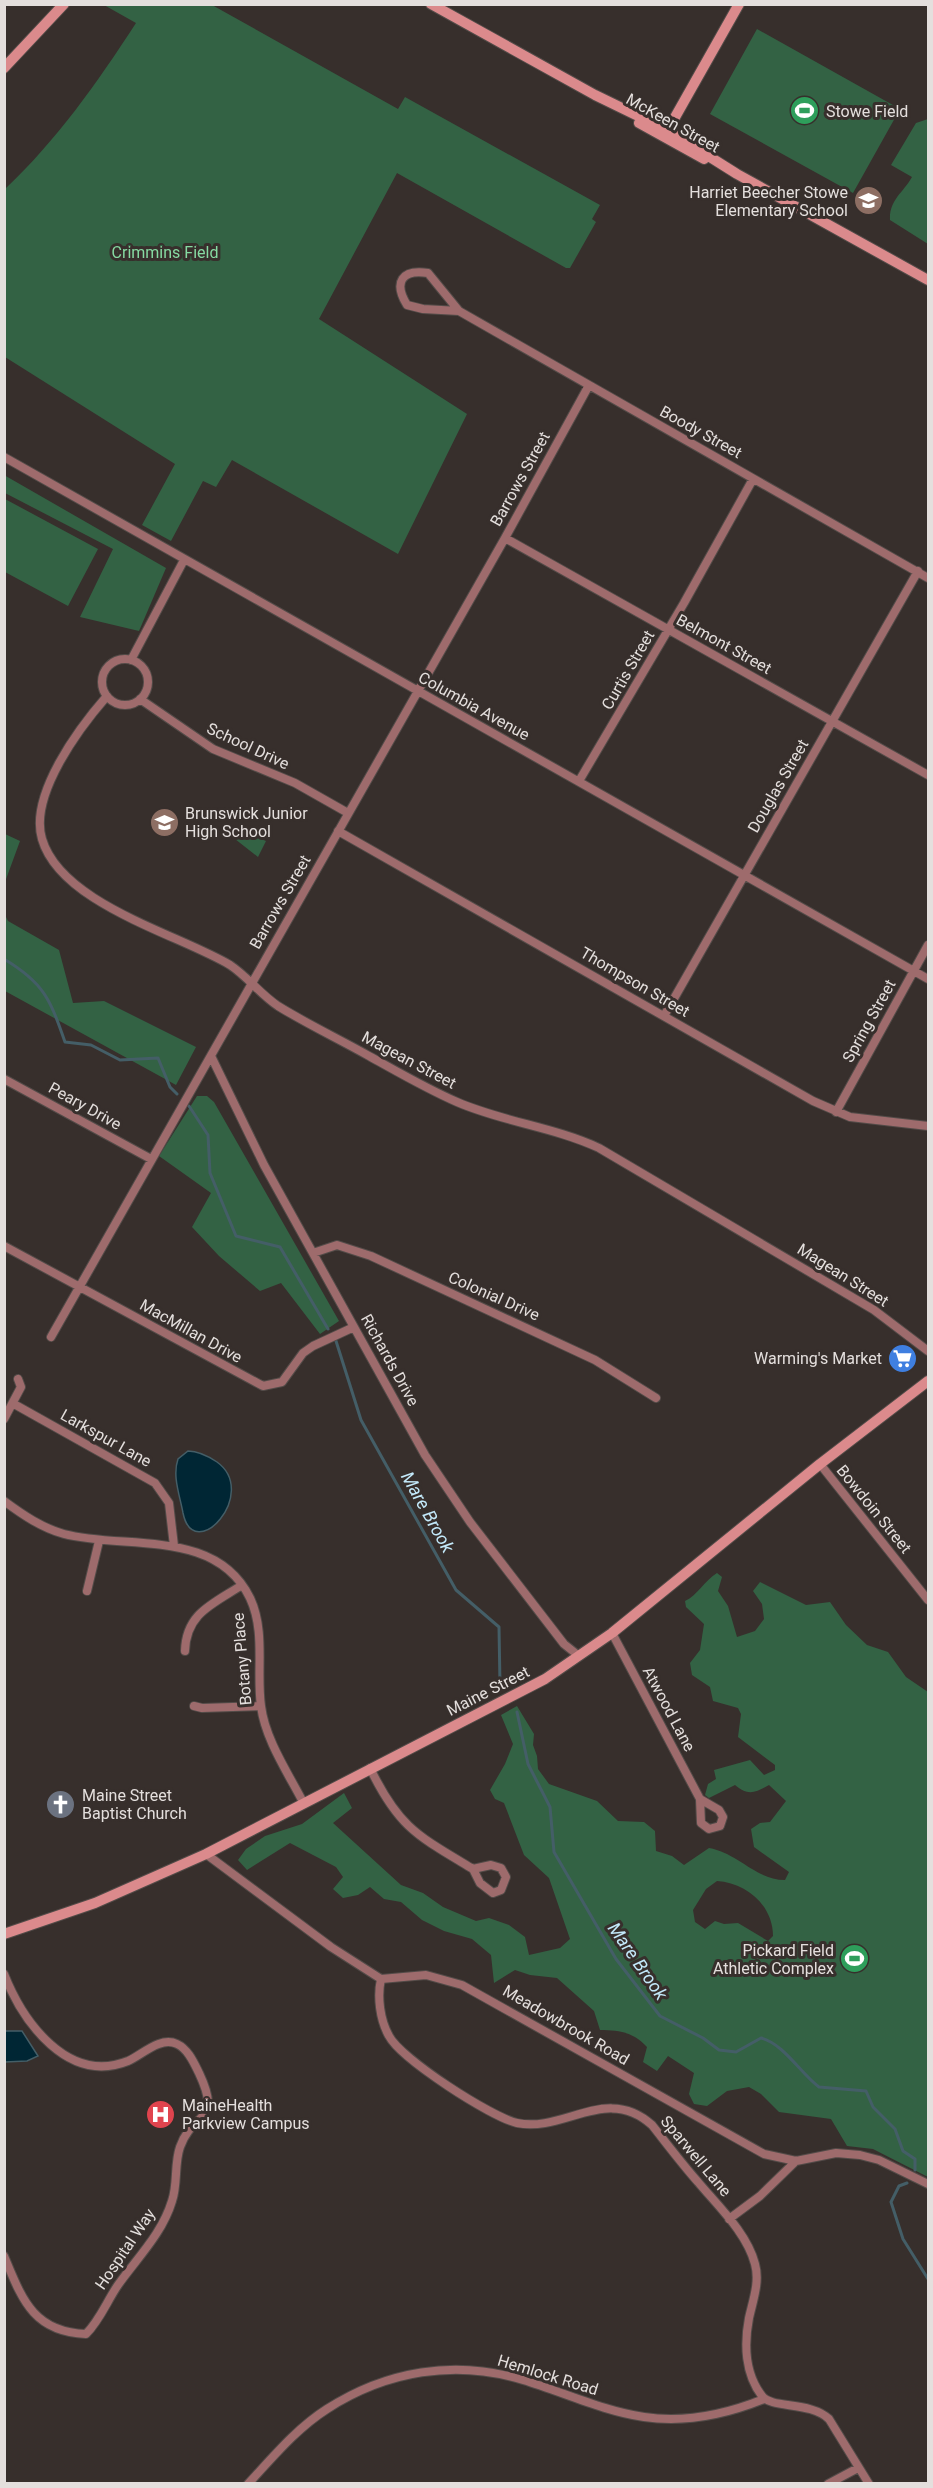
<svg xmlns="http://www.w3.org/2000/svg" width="933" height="2488" viewBox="0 0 933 2488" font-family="Roboto,sans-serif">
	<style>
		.green { fill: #336244; fill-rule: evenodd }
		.water { fill: #002634; stroke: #445e67; stroke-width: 1.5 }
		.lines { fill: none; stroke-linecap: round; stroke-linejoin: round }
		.stream { stroke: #445e67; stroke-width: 3 }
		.street-casing { stroke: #534b48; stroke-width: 10 }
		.secondary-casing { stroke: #534b48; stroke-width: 12 }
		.street { stroke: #9e6b6c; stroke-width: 8 }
		.secondary { stroke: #db8a8c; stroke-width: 10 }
		.labels { text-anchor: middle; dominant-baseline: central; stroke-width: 6; stroke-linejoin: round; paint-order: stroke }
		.poi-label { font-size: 16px; fill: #e4dfdd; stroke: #372f2c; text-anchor: start }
		.street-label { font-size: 16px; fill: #e4dfdd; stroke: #372f2c }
		.park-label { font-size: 16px; fill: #86daa2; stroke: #372f2c }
		.water-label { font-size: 18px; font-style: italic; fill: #c3e9fa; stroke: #372f2c }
	</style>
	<rect width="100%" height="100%" fill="#372f2c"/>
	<!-- green -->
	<path class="green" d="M104 5H212L398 109 405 97 600 205 592 219 596 222 570 268H566L397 173 319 319 467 414 398 554 232 460 216 487 203 481 171 541 142 525 175 464 5 357V189C57 140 97 83 136 23Z
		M757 29 900 109 853 193 710 114Z
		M928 119V244L890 220C889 200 903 193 912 177L891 165 916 123Z
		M4 475 166 568 139 631 80 617 113 549 5 493Z
		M5 499 98 549 68 606 5 572Z
		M240 830 266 841 258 857 235 839Z
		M5 834 20 841 5 882Z
		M4 913 8 921 59 950 73 1003 104 1001 196 1047 176 1085 5 991Z
		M197 1096H207L214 1102 339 1321 320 1334 281 1283 260 1291 219 1256 192 1227 211 1193 159 1156Z
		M717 1573 722 1577 718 1591 728 1606 737 1637 755 1631 764 1619 762 1604 753 1591 760 1582 806 1605 830 1602 846 1625 867 1645 888 1652 906 1677 928 1692V2177L873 2149 847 2146 831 2119 779 2112 761 2094 749 2087 727 2091 707 2106 694 2104 689 2094 694 2073 668 2056 657 2071 643 2062 647 2047C633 2032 619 2030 600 2030L594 2011 557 1978 530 1975 515 1970 494 1983 491 1955 472 1939 444 1931 422 1920 401 1902 384 1899 370 1887 358 1895 343 1898 333 1889 343 1877 336 1867 290 1843 247 1870 238 1860 246 1849 265 1836 302 1824 344 1793 352 1808 333 1823 401 1885 423 1893 443 1907 476 1921 489 1918 509 1925 525 1937 529 1955 560 1948 570 1939 549 1878 524 1855 504 1803 495 1799 490 1790 505 1764 513 1744 501 1715 517 1706 534 1734 533 1745 537 1756 538 1769 549 1784 597 1801 618 1821 644 1822 655 1831 656 1851 672 1856 684 1865 709 1848C738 1853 756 1880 785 1880L789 1872 754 1847 751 1829 760 1823 770 1822 786 1801 769 1785C755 1793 748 1796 735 1785L709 1798 705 1795 708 1784 716 1779 714 1770 750 1760 764 1775 775 1770V1765L738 1737 741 1714 738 1708 713 1701 710 1687 692 1675 690 1663 700 1650 704 1624 686 1607 685 1601C698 1595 704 1581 717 1573ZM717 1881C746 1883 773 1905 773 1936L768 1941 738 1923 724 1924 715 1921 705 1929 695 1922 693 1910 706 1889Z"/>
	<!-- water -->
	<path class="water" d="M188 1451C199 1451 208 1456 217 1462 260 1493 194 1566 183 1513 180 1496 172 1476 178 1459Z
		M5 2031H22L38 2056 27 2061 5 2062Z"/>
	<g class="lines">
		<!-- stream -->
		<path class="stream" d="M4 959C44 983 50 999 65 1042L91 1045 120 1060 158 1058 170 1087 177 1094
			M189 1106 208 1135 210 1173 236 1236 280 1247 328 1329
			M336 1341 361 1420 456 1590 499 1627 500 1685
			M517 1712 528 1764 550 1807 554 1852 616 1959 660 2016 703 2038 719 2050 736 2052 761 2038C784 2044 801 2074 819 2087L866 2091 873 2107 895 2129 903 2151 915 2159V2170
			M907 2183 899 2186 891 2202 903 2239 928 2279"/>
		<defs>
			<path id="street" d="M459 311 423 309 407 305C393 282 402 269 428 273L459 311 928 578
				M4 457 928 979
				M505 538 928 775
				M102 682a23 23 0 1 1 46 0a23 23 0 1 1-46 0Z
				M131 660 184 560
				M107 696C79 728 29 795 42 839 61 904 178 934 230 965 248 977 260 994 278 1006 307 1024 339 1039 369 1056 398 1072 427 1089 457 1102 503 1122 554 1127 599 1148L874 1310 928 1351
				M140 699 213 749 295 783 348 813
				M579 781 684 603 753 479
				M338 831 813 1101 850 1117 928 1126
				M664 1016 918 571
				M211 1056 264 1165 425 1455 470 1522 564 1644 579 1656
				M4 1079 151 1159
				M836 1112 928 945
				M4 1246 263 1386 282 1382 303 1353 313 1346 354 1327
				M313 1253 337 1245 371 1256 595 1360 656 1398
				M51 1337 505 538 588 387
				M14 1404 155 1483 169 1503 174 1546
				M4 1419 21 1387 18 1379
				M820 1464 928 1600
				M4 1501C23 1515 42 1528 64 1534 126 1550 216 1528 250 1598 266 1632 256 1671 261 1706 265 1739 288 1773 303 1802
				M87 1591 99 1541
				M612 1633 700 1799
				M185 1651C186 1613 213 1604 242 1585
				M194 1706 202 1708 261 1706
				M370 1768C399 1828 418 1836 473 1869
				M700 1799 719 1810 723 1817 720 1826 709 1829 701 1823Z
				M206 1854 331 1947 381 1979 426 1975 462 1985 764 2154 796 2161 836 2153 860 2155 879 2160 928 2184
				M491 1865 501 1868 506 1877 501 1890 493 1893 480 1883 473 1869Z
				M4 1974C23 2022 68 2085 128 2061 142 2055 160 2036 177 2044 188 2049 194 2063 199 2073 223 2124 193 2110 180 2147 174 2164 178 2184 172 2201 162 2234 137 2258 118 2285 107 2301 100 2320 86 2334 33 2332 22 2299 4 2256
				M381 1979C377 1997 380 2020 389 2036 401 2059 491 2117 517 2123 564 2133 607 2084 652 2125 667 2144 682 2164 698 2182 718 2206 747 2233 755 2264 760 2282 753 2300 749 2318 744 2344 745 2374 762 2396 772 2409 810 2401 829 2419L869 2484
				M729 2219 760 2196 796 2161
				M248 2484C273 2457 297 2428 327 2409 386 2371 455 2359 523 2380 563 2392 603 2411 644 2417 684 2423 727 2414 764 2399
				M828 2484 858 2468"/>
			<path id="secondary" d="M431 4 595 95 667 130 737 174 928 280
				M4 68 64 4
				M639 123 704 159
				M665 135 739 4
				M4 1934 95 1903 206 1854 545 1679 612 1633 820 1464 928 1381"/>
		</defs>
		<!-- street casing -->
		<use href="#street" class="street-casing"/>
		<!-- secondary casing -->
		<use href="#secondary" class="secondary-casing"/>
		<!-- street -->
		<use href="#street" class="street"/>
		<!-- secondary -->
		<use href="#secondary" class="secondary"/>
	</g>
	<!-- icons -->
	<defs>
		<symbol id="stadium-disc" viewBox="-11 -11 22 22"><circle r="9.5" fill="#2e9e5b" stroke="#372f2c"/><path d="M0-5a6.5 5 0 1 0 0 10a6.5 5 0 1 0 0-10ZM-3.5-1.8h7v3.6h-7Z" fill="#fff"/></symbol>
		<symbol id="school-disc" viewBox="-11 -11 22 22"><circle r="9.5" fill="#8d6e63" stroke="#372f2c"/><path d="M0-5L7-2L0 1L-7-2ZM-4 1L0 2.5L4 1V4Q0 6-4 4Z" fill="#fff"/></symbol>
		<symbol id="supermarket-disc" viewBox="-11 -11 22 22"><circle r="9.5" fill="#3f7fe0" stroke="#372f2c"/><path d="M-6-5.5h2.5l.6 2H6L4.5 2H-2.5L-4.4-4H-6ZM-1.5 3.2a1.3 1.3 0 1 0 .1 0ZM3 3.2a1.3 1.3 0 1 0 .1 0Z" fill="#fff"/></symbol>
		<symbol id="church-disc" viewBox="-11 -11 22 22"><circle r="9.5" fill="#6b7280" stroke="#372f2c"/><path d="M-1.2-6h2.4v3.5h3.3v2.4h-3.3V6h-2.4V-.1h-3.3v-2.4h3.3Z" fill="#fff"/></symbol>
		<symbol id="hospital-disc" viewBox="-11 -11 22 22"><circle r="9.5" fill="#e0444e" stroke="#372f2c"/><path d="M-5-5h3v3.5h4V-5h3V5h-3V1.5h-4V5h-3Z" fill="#fff"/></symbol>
	</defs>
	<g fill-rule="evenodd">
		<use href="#stadium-disc" x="788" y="94" width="33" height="33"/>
		<use href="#school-disc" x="852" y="184" width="33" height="33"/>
		<use href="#school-disc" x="148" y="806" width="33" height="33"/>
		<use href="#supermarket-disc" x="886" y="1342" width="33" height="33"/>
		<use href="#church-disc" x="44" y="1788" width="33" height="33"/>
		<use href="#stadium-disc" x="838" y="1942" width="33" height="33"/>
		<use href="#hospital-disc" x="144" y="2098" width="33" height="33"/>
	</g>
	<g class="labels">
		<!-- poi labels -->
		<g class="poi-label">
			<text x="826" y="111">Stowe Field</text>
			<text x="848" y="192" text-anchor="end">Harriet Beecher Stowe<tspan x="848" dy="18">Elementary School</tspan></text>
			<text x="185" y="813">Brunswick Junior<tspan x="185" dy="18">High School</tspan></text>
			<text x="882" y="1358" text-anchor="end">Warming's Market</text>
			<text x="82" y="1795">Maine Street<tspan x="82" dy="18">Baptist Church</tspan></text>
			<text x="834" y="1950" text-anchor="end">Pickard Field<tspan x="834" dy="18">Athletic Complex</tspan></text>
			<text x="182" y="2105">MaineHealth<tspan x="182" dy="18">Parkview Campus</tspan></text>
		</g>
		<!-- street labels -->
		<g class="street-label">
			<text transform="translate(673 123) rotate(29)">McKeen Street</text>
			<text transform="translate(701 432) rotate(29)">Boody Street</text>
			<text transform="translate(520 479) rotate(-61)">Barrows Street</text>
			<text transform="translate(724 644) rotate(29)">Belmont Street</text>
			<text transform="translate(628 670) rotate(-60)">Curtis Street</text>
			<text transform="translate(474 706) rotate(29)">Columbia Avenue</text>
			<text transform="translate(248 746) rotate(25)">School Drive</text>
			<text transform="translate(778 786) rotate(-60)">Douglas Street</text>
			<text transform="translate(280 902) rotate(-60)">Barrows Street</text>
			<text transform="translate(635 982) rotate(30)">Thompson Street</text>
			<text transform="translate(869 1021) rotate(-61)">Spring Street</text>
			<text transform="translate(409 1060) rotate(28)">Magean Street</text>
			<text transform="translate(85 1106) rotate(29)">Peary Drive</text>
			<text transform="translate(843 1275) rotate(32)">Magean Street</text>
			<text transform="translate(494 1296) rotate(24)">Colonial Drive</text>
			<text transform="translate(191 1331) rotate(29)">MacMillan Drive</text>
			<text transform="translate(390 1360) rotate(61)">Richards Drive</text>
			<text transform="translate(106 1438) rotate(29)">Larkspur Lane</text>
			<text transform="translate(874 1509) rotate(51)">Bowdoin Street</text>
			<text transform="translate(242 1659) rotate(-95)">Botany Place</text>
			<text transform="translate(488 1691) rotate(-27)">Maine Street</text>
			<text transform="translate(669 1709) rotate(62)">Atwood Lane</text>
			<text transform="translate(566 2025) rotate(30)">Meadowbrook Road</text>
			<text transform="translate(696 2156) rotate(50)">Sparwell Lane</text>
			<text transform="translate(125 2249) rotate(-56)">Hospital Way</text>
			<text transform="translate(548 2375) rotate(17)">Hemlock Road</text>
		</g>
		<!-- park labels -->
		<g class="park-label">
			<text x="165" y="252">Crimmins Field</text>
		</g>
		<!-- water labels -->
		<g class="water-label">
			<text transform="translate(428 1512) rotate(61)">Mare Brook</text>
			<text transform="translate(638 1961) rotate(55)">Mare Brook</text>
		</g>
	</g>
	<!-- border -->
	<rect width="933" height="2488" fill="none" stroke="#e4dfdd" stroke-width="12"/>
</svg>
